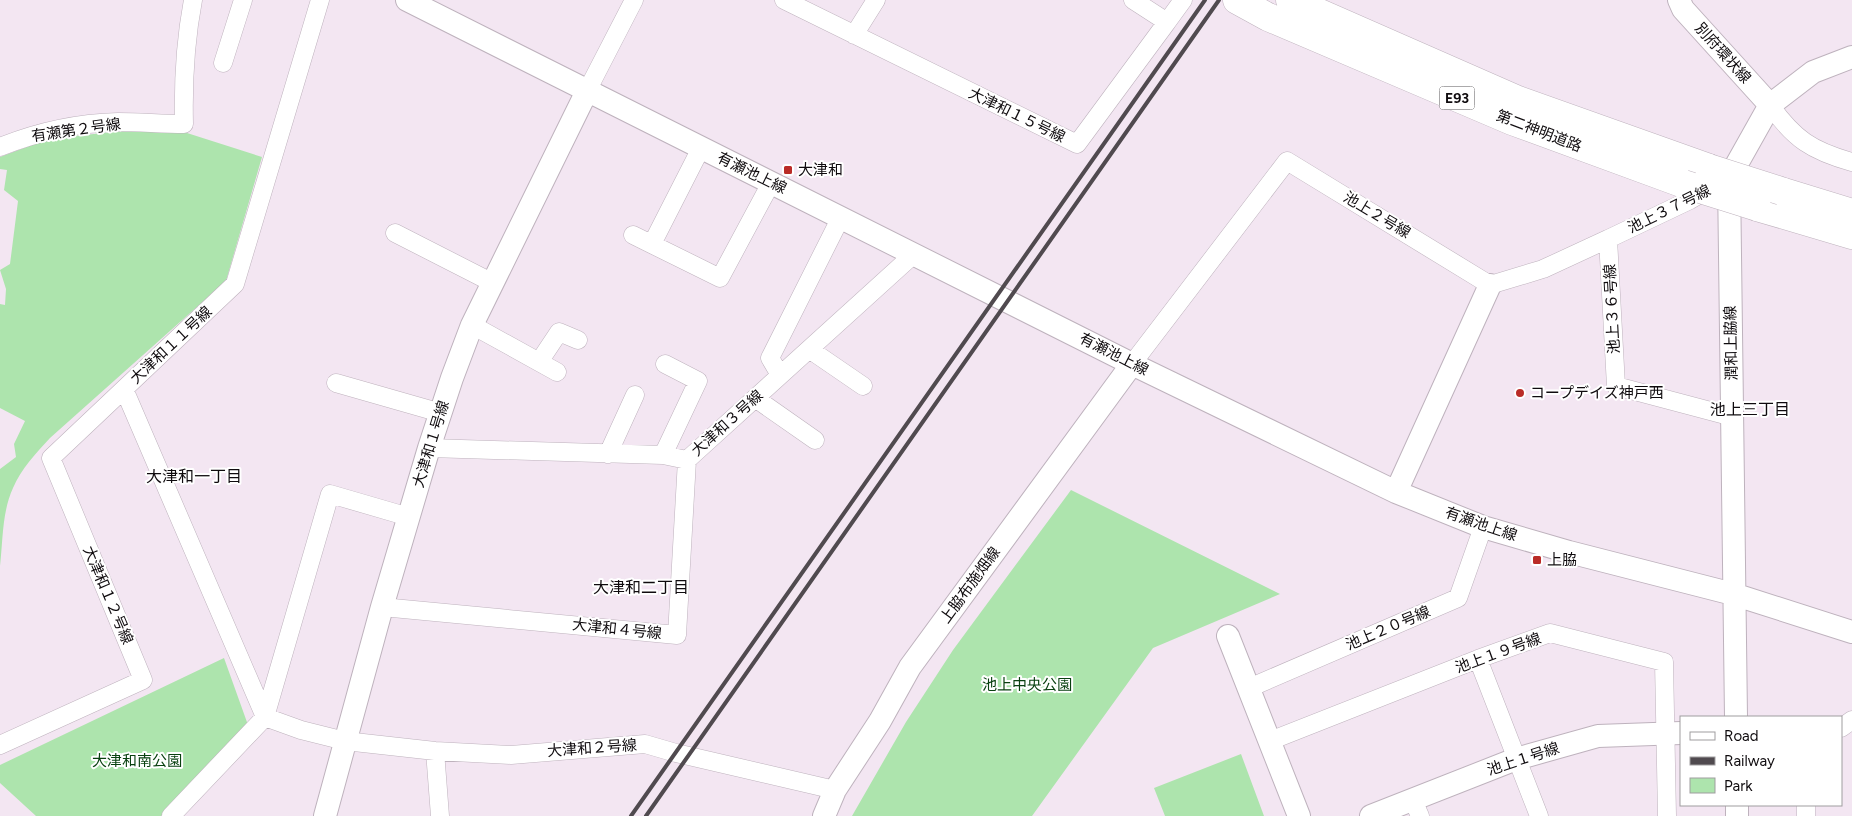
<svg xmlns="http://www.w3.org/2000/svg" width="1852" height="816" viewBox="0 0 1852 816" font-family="Figtree,'Noto Sans JP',sans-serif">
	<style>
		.green { fill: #ade4ad }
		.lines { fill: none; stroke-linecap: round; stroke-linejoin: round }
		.minor-casing { stroke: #beb2bd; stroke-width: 19 }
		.tertiary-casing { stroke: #beb2bd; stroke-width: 24 }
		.motorway-casing { stroke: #beb2bd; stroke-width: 29 }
		.minor { stroke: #fff; stroke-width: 18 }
		.tertiary { stroke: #fff; stroke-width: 22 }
		.motorway { stroke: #fff; stroke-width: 28 }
		.rail { stroke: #504a4f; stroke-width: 4 }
		.motorway-bridge-casing { stroke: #beb2bd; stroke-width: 29; stroke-linecap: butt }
		.motorway-bridge { stroke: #fff; stroke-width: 28 }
		.poi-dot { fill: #ba2b27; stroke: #fff; stroke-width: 2 }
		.labels { text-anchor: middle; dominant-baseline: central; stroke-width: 4; stroke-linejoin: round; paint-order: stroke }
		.shield { fill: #fff; stroke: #575456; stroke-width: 1 }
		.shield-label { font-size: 14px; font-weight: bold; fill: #0f0b0e }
		.street-label { font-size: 15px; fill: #0f0b0e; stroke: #fff }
		.poi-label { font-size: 15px; fill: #0f0b0e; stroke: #fff; text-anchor: start }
		.park-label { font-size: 15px; fill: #094110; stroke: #fff }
		.neighbourhood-label { font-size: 16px; fill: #0f0b0e; stroke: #fff }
	</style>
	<rect width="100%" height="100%" fill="#f3e6f2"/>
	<!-- green -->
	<path class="green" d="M121 131 187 133 262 157 226 281 50 438C36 453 21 469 13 488 2 512 3 540 0 566V469L16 457 14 444 25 421 0 408V304L5 305 6 289 0 270 10 264 18 201 4 190 7 170 0 169V157L48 139Z
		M1071 490 1280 594 1153 648 1032 816H852L906 722 953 650Z
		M224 658 248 725 161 816H36L0 783V765Z
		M1241 754 1264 816H1165L1154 788Z"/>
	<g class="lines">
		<defs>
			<path id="minor" d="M320 0 235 284 124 389 265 717 301 730 345 741 435 751 511 755 645 744 676 753 835 790
				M784 0 1077 144 1167 22 1133 0
				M1167 22 1183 0
				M854 35 876 0
				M223 63 243 0
				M587 91 634 0
				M1770 105C1794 139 1812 151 1852 162
				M0 147C37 132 78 123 118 122 140 122 162 124 184 124 183 82 185 42 193 0
				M395 233 493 283
				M633 235 720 278 771 183
				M1608 239 1690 200 1711 188
				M652 244 701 148
				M472 325 557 372
				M809 349 863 386
				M539 362 559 332 578 340
				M1132 364 1287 161 1490 285 1543 269 1608 239 1616 386 1733 417
				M780 375 770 358 841 217
				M336 383 441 413
				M755 398 815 440
				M429 448 663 455 687 460 914 254
				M608 454 635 395
				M663 455 698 381 665 364
				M382 607 677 635 687 460
				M1478 659 1539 816
				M1249 688 1458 598 1483 527
				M1841 728 1852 720
				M1270 741 1478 659 1550 633 1664 662 1667 816
				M0 745 143 680 51 458 124 389
				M435 751 440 816
				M1413 800 1420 816
				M1806 805V816
				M171 816 265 717 330 494 409 517"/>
			<path id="tertiary" d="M407 0 1132 364 1396 492 1483 527 1569 552 1733 594 1852 632
				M1679 0 1683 9 1770 105
				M1396 492 1490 285
				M1228 636 1299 816
				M1736 717 1729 178 1770 105 1813 72 1852 57
				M325 816 382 607 429 448 452 378 472 325 587 91
				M824 816 835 790 880 721 910 667 1132 364
				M1371 816 1516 759 1598 736 1681 733
				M1737 816V805"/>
			<path id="motorway" d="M1237 0 1268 17 1512 121 1684 184
				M1290 0 1518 100 1709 168
				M1781 191 1852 213
				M1757 207 1852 235"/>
		</defs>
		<!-- minor casing -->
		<use href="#minor" class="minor-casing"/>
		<!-- tertiary casing -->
		<use href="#tertiary" class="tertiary-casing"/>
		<!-- motorway casing -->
		<use href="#motorway" class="motorway-casing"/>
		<!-- minor -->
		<use href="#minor" class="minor"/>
		<!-- tertiary -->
		<use href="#tertiary" class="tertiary"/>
		<!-- motorway -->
		<use href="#motorway" class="motorway"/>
		<!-- rail -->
		<path class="rail" d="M631 816 1205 0
			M646 816 1219 0"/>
		<defs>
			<path id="motorway-bridge" d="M1709 168 1781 191
				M1684 184 1757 207"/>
		</defs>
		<!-- motorway-bridge casing -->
		<use href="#motorway-bridge" class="motorway-bridge-casing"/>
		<!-- motorway-bridge -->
		<use href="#motorway-bridge" class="motorway-bridge"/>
	</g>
	<!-- markers -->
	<g class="poi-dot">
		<rect x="783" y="165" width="10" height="10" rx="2.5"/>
		<circle cx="1520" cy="393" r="5"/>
		<rect x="1532" y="555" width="10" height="10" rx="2.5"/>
	</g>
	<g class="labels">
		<!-- shield labels -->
		<rect class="shield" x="1439.5" y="86.5" width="35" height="23" rx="4"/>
		<g class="shield-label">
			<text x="1457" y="98">E93</text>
		</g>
		<!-- street labels -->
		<g class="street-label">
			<text transform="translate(1723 53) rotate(48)">別府環状線</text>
			<text transform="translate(1017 115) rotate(26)">大津和１５号線</text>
			<text transform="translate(76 130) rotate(-8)">有瀬第２号線</text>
			<text transform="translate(1539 131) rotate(21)">第二神明道路</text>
			<text transform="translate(752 173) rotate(26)">有瀬池上線</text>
			<text transform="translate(1669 209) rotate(-26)">池上３７号線</text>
			<text transform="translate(1377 215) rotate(31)">池上２号線</text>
			<text transform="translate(1612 309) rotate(-93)">池上３６号線</text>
			<text transform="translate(1731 343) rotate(-91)">潤和上脇線</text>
			<text transform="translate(171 345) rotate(-43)">大津和１１号線</text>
			<text transform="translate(1114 354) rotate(27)">有瀬池上線</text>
			<text transform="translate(727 423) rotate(-42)">大津和３号線</text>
			<text transform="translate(431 444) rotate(-73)">大津和１号線</text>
			<text transform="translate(1481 524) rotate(19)">有瀬池上線</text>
			<text transform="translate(970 585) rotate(-54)">上脇布施畑線</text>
			<text transform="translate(108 595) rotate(67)">大津和１２号線</text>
			<text transform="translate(1388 628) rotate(-23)">池上２０号線</text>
			<text transform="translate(617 629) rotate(6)">大津和４号線</text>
			<text transform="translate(1498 653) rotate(-20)">池上１９号線</text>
			<text transform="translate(592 748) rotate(-4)">大津和２号線</text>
			<text transform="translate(1523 759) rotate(-18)">池上１号線</text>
		</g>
		<!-- poi labels -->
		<g class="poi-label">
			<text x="798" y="170">大津和</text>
			<text x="1530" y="393">コープデイズ神戸西</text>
			<text x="1547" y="560">上脇</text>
		</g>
		<!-- park labels -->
		<g class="park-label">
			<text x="1027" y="685">池上中央公園</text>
			<text x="137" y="761">大津和南公園</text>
		</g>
		<!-- neighbourhood labels -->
		<g class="neighbourhood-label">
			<text x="1750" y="409">池上三丁目</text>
			<text x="194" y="476">大津和一丁目</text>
			<text x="641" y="587">大津和二丁目</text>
		</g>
	</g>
	<!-- legend -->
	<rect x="1680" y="716" width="162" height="90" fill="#ffffff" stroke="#9f9d9f"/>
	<rect x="1690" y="732" width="25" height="8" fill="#ffffff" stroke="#9f9d9f"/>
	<text x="1724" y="741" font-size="15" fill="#0f0b0e">Road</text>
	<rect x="1690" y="757" width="25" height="8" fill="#504a4f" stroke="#9f9d9f"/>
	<text x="1724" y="766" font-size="15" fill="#0f0b0e">Railway</text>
	<rect x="1690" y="778" width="25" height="15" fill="#ade4ad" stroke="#9f9d9f"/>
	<text x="1724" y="791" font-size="15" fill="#0f0b0e">Park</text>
</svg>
